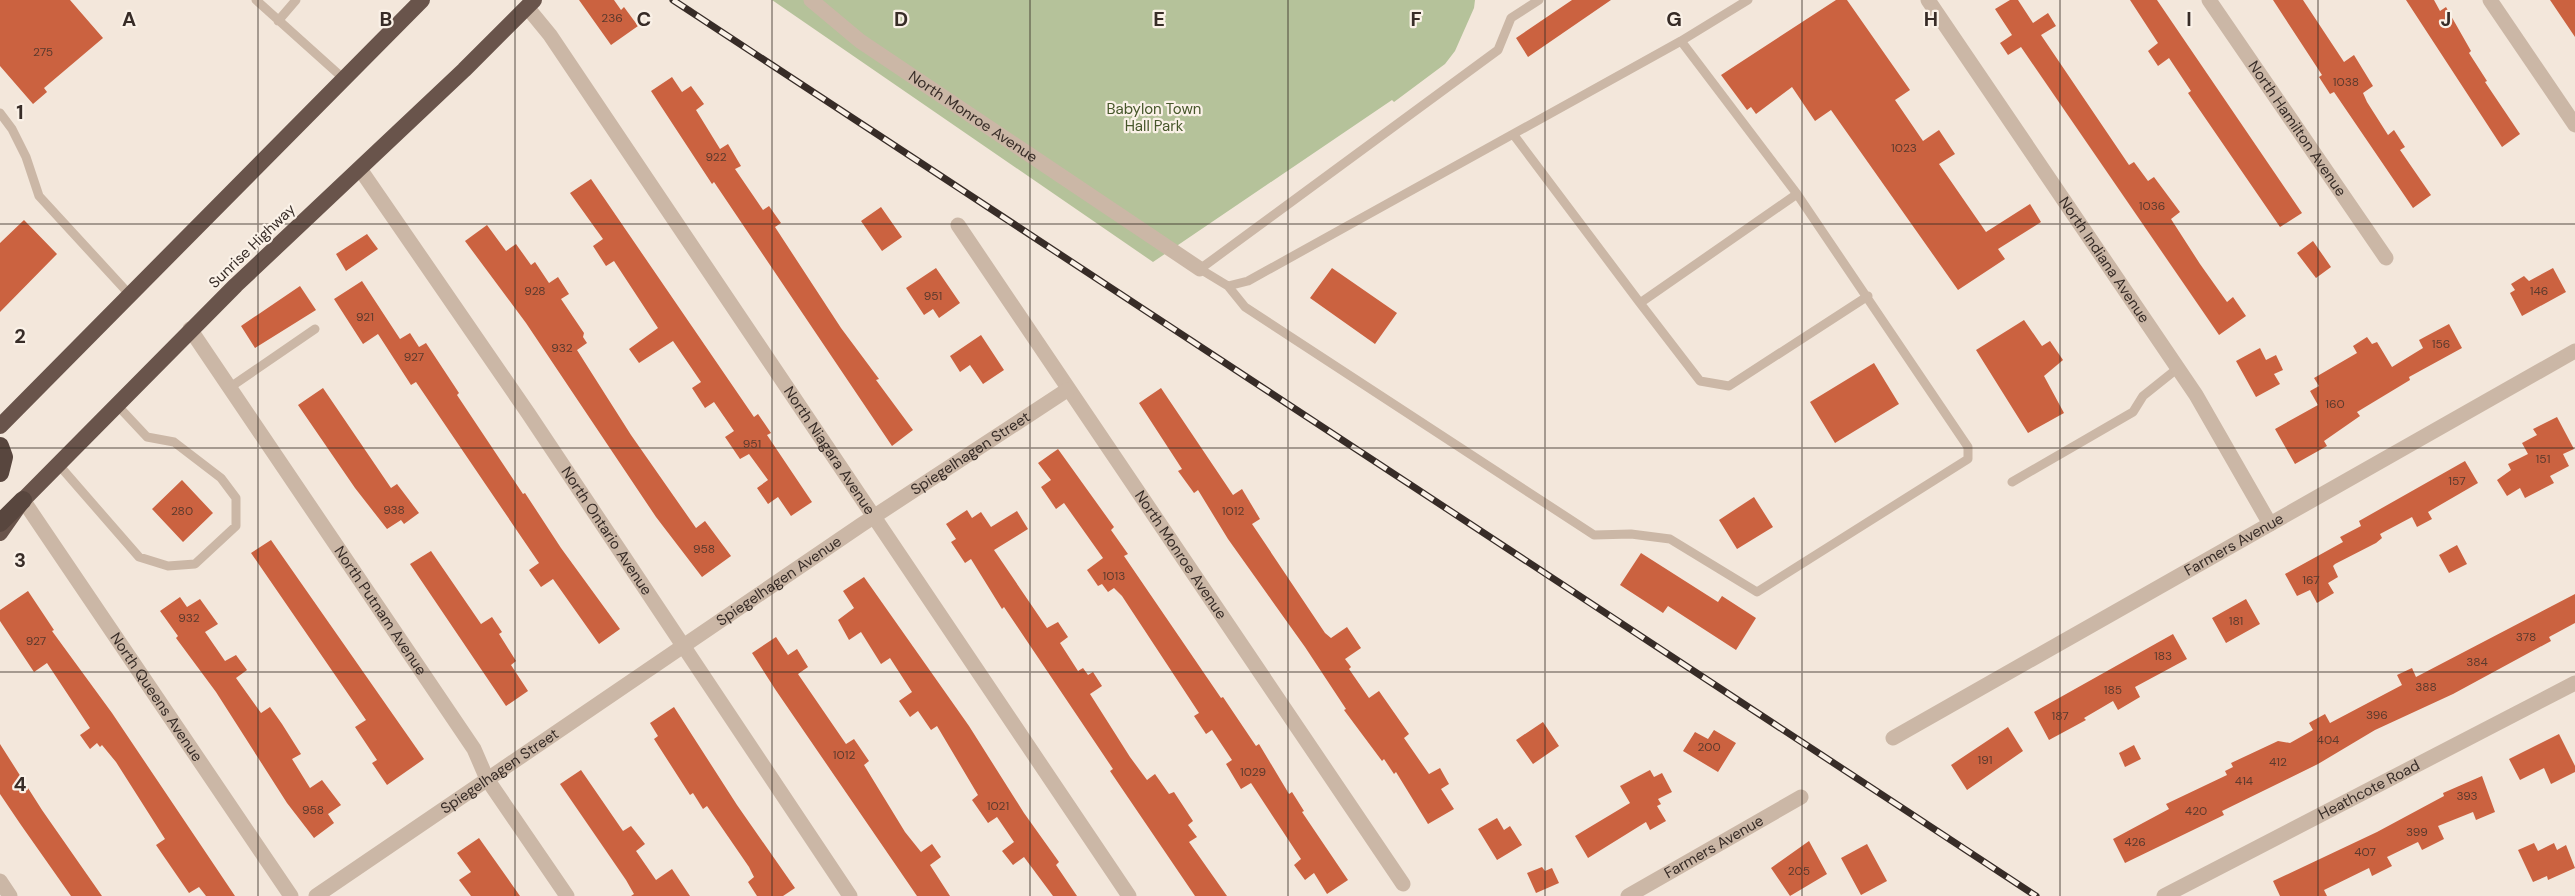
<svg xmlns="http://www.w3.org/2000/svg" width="2575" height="896" viewBox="0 0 2575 896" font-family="'DM Sans',sans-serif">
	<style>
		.green { fill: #b5c29a }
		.building { fill: #cb6240 }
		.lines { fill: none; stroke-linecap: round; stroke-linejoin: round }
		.service { stroke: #cbb7a6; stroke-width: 9 }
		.minor { stroke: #cbb7a6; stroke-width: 15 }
		.trunk { stroke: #69544b; stroke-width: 16 }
		.motorway { stroke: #58463e; stroke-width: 18 }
		.rail-casing { stroke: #372c27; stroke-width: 7 }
		.rail { stroke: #faf1e7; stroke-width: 4.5; stroke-dasharray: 14; stroke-linecap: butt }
		.grid { fill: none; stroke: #372c27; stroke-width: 1.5; stroke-opacity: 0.55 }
		.labels { text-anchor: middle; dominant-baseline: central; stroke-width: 4.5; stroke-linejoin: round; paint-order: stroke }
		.number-label { font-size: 12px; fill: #5c3a2d }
		.park-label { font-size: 15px; fill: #46562a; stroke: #faf1e7 }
		.street-label { font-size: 15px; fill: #372c27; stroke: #faf1e7 }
		.grid-label { font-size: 20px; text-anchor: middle; font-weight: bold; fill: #372c27; stroke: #faf1e7; stroke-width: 4.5; stroke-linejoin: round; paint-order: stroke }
	</style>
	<rect width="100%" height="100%" fill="#f3e7db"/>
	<!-- green -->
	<path class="green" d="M772 0H1475L1474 8 1455 51 1445 64 1394 102 1392 100 1153 262Z"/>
	<!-- building -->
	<path class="building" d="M0 0H70L103 38 44 88 47 92 33 104 0 66Z
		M579 0H614L621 10 624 7 638 26 611 45Z
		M1572 0H1611L1528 57 1516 38Z
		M1836 0H1847L1910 90 1895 100 1923 141 1939 130 1955 154 1939 164 1986 232 2030 204 2041 222 1998 249 2005 259 1958 290 1831 110 1815 121 1792 87 1756 114 1751 107 1747 110 1721 75Z
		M2010 0H2018L2033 23 2048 13 2056 26 2041 35 2129 165 2134 162 2148 181 2154 177 2180 212 2171 219 2200 264 2227 302 2233 297 2246 316 2219 335 2021 47 2008 55 2000 43 2012 35 1995 9Z
		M2130 0H2157L2302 213 2280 227 2188 93 2191 91 2169 58 2158 66 2148 51 2158 43Z
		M2273 0H2303L2344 62 2354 55 2373 86 2363 93 2367 102 2388 135 2394 130 2405 147 2400 150 2431 195 2413 208 2334 92 2330 94 2319 77 2322 75Z
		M2406 0H2434L2440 11 2446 7 2471 51 2469 53 2487 81 2485 82 2520 134 2502 147Z
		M2550 0H2575V37Z
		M672 77 682 92 691 86 704 104 696 110 720 149 728 144 741 166 735 169 763 210 769 206 781 223 775 227 841 328 879 379 876 380 913 430 892 446 714 182 712 184 651 91Z
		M591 179 754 417 758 414 771 433 767 435 812 502 791 516 778 497 768 504 757 488 768 480 749 454 740 459 725 437 734 431 714 402 705 408 692 388 701 382 673 341 639 363 629 349 658 328 614 261 606 266 593 246 603 239 570 193Z
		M881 207 902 237 882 251 861 221Z
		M24 220 57 254 0 312V243Z
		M487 225 506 251 516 244 531 265 535 262 549 283 558 277 569 294 561 299 584 333 583 337 587 343 577 350 631 435 696 528 705 521 731 556 702 577 656 517 526 323 465 241Z
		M367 234 378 249 346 271 336 254Z
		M2313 241 2331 267 2316 278 2297 253Z
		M936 268 960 303 939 318 933 309 924 315 906 288Z
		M1332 268 1397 313 1375 344 1310 298Z
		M2553 268 2566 292 2522 316 2510 293 2515 290 2511 284 2524 276 2529 281Z
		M362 281 400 339 410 333 419 347 426 343 459 393 457 395 523 494 525 493 561 548 620 629 599 644 553 579 541 587 529 570 539 563 416 382 411 385 378 334 363 344 334 299Z
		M300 286 316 310 255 348 241 326Z
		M2024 320 2042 346 2050 341 2063 360 2044 376 2064 413 2028 433 1976 350Z
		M2449 324 2462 348 2409 377 2410 380 2357 412 2360 416 2324 441 2327 446 2295 464 2275 429 2318 405 2310 391 2319 386 2314 378 2357 353 2353 346 2367 337 2372 344 2377 342 2392 367 2423 348 2419 340Z
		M981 335 1004 370 983 384 970 365 960 372 950 356Z
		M2260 348 2266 360 2276 355 2283 370 2274 374 2280 384 2256 397 2236 361Z
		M1874 363 1899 404 1835 443 1810 402Z
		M323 388 391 488 397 484 419 513 404 524 401 520 387 529 355 488 298 405Z
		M1161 388 1233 495 1242 489 1260 519 1252 524 1325 633 1331 638 1347 627 1361 648 1345 659 1351 667 1349 669 1369 698 1379 691 1409 734 1404 738 1429 774 1440 768 1449 784 1441 789 1454 809 1428 824 1396 772 1394 774 1384 759 1382 761 1344 710 1346 709 1305 647 1228 539 1198 490 1194 493 1178 471 1182 469 1139 403Z
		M2557 417 2574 449 2563 454 2569 466 2550 476 2554 483 2525 498 2520 488 2507 496 2497 480 2511 470 2508 464 2528 454 2522 443 2537 435 2533 429Z
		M1058 449 1114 527 1111 530 1128 554 1124 556 1221 698 1223 697 1256 746 1259 744 1289 794 1292 792 1304 811 1302 812 1348 880 1327 894 1314 873 1305 880 1294 865 1301 859 1251 783 1241 789 1226 764 1232 760 1212 730 1206 734 1194 716 1199 713 1122 596 1114 588 1108 592 1102 584 1098 586 1087 570 1103 558 1064 503 1056 509 1041 487 1051 480 1038 463Z
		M2465 461 2478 483 2428 512 2432 519 2417 527 2412 517 2380 534 2382 538 2376 543 2335 564 2333 566 2338 577 2328 583 2334 593 2317 603 2310 590 2297 596 2285 574 2343 542 2340 537 2361 526 2359 521Z
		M182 480 213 513 183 542 152 509Z
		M1754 497 1773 527 1737 549 1719 520Z
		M967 510 972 518 981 512 991 527 1017 511 1028 529 994 550 1047 628 1058 622 1068 637 1060 643 1078 671 1083 668 1088 675 1093 672 1102 686 1090 694 1130 757 1147 780 1155 774 1169 794 1174 792 1193 821 1188 825 1197 837 1189 842 1227 896H1195L1110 771 1113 769 1004 607 1002 609 971 559 965 563 951 542 956 539 946 524Z
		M271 540 424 759 387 785 372 763 377 760 355 727 366 720 251 553Z
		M2457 545 2467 564 2449 573 2439 555Z
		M431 551 481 624 492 617 502 632 499 634 516 661 511 665 528 691 506 706 410 564Z
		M1641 553 1718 602 1722 596 1756 618 1736 650 1668 606 1663 613 1620 585Z
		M864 577 969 726 1024 813 1059 862 1056 865 1077 896H1053L1024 857 1013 865 1002 851 1014 842 997 817 988 823 972 800 978 795 937 726 931 730 918 711 910 717 899 701 912 692 890 658 881 664 861 632 849 640 838 620 854 608 843 591Z
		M28 591 54 630 52 631 112 713 235 896H206L199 887 189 893 156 845 165 839 116 762 102 745 100 747 97 743 90 749 80 735 90 728 47 663 34 672 0 621V610Z
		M2575 594V623L2549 637 2551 641 2453 694 2375 730 2318 764 2222 811 2224 815 2125 863 2113 839 2169 809 2166 804 2227 775 2225 771 2233 767 2231 763 2278 741 2290 743 2313 730 2309 723 2325 714 2330 723 2402 685 2397 675 2412 668 2416 677Z
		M180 597 187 607 200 599 218 624 205 632 225 661 236 655 247 670 236 678 261 713 270 707 282 724 301 754 292 759 310 788 322 780 341 805 328 814 334 823 314 838 287 803 216 692 176 638 178 636 160 611Z
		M2246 599 2260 624 2226 643 2212 618Z
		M2173 634 2187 659 2135 687 2140 697 2118 710 2113 701 2084 718 2086 720 2049 740 2034 712Z
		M776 637 788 655 797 649 808 667 798 674 846 744 854 739 869 761 864 765 905 832 921 852 932 844 941 857 930 865 950 896H917L775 689 752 653Z
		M674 707 737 805 795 888 783 896H757L748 882 754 877 749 867 707 806 703 809 693 793 690 795 654 739 658 736 650 723Z
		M1543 722 1559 746 1533 764 1516 740Z
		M2008 727 2023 751 1967 790 1951 765Z
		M1714 730 1736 743 1718 772 1683 751 1695 732 1708 739Z
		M2559 734 2575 766V772L2551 784 2544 768 2520 780 2509 759Z
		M0 744 42 810 102 896H71L21 825 0 794Z
		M2134 745 2141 759 2125 767 2119 753Z
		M581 770 623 831 631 826 645 844 636 851 656 880 672 869 690 896H631L634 894 626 880 560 784Z
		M1650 770 1654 777 1662 773 1672 792 1658 799 1661 804 1657 806 1666 821 1650 830 1646 822 1588 858 1575 836 1630 803 1620 786Z
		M2482 776 2495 812 2476 820 2473 812 2438 826 2444 839 2422 850 2418 842 2387 857 2392 866 2372 876 2369 868 2324 890 2327 896H2280L2273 881 2377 832 2444 796 2443 793Z
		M1497 818 1504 830 1510 826 1522 845 1497 860 1478 829Z
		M479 838 520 896H471L459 880 471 872 457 853Z
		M1809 841 1827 874 1790 896 1771 868Z
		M2534 843 2538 851 2554 843 2557 850 2566 845 2575 868 2548 880 2547 876 2533 882 2518 850Z
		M1867 844 1887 881 1861 895 1841 858Z
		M1542 867 1545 871 1552 868 1559 883 1536 893 1527 873Z"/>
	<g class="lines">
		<!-- service -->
		<path class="service" d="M256 0 344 79
			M1539 0 1511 18 1498 50 1200 269 1228 286 1248 281 1681 41 1748 0
			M278 21 296 0
			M0 113 12 129 26 157 39 196 130 295
			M1513 134 1640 303 1797 194
			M1228 286 1245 307 1594 535 1631 534 1670 539 1757 592 1968 459V447L1797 194 1681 41
			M1640 303 1700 381 1729 386 1868 296
			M229 388 315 329
			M58 464 139 557 168 566 195 564 236 526V498L221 478 174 442 147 437 117 405
			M2012 482 2133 412 2143 396 2178 368"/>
		<!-- minor -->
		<g class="minor">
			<path id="s1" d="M811 0 860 41 1200 269"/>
			<path id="s2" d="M1928 0 2196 395 2270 524"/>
			<path id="s3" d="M2209 0 2386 258"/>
			<path d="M2490 0 2575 125"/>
			<path id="s4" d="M527 7 550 35 593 99 1129 896"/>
			<path id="s5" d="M360 169 528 413 850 896"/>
			<path id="s6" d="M958 225 1403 884"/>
			<path id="s7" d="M190 329 474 749 487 779 567 896"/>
			<path id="s8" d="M23 500 291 896"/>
			<path id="s9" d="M1893 738 2575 351"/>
			<path d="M0 881 10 896"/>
			<path id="s10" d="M316 896 861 525 1067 390"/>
			<path id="s11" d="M1628 896 1801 797"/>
			<path id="s12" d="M2164 896 2575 683"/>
		</g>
		<!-- trunk -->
		<path class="trunk" d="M0 426 422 0
			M0 533 23 500 236 285 464 70 534 0"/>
		<!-- motorway -->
		<path class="motorway" d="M0 446 4 457 0 473
			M0 523 23 500"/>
		<defs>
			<path id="rail" d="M673 0 2036 896"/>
		</defs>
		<!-- rail casing -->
		<use href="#rail" class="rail-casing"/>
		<!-- rail -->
		<use href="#rail" class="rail"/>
	</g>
	<!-- grid -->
	<path class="grid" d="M258 0V896M515 0V896M772 0V896M1030 0V896M1288 0V896M1545 0V896M1802 0V896M2060 0V896M2318 0V896M0 224H2575M0 448H2575M0 672H2575"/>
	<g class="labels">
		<!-- number labels -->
		<g class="number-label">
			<text x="612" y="18">236</text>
			<text x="43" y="52">275</text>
			<text x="2346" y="82">1038</text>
			<text x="1904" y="148">1023</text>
			<text x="716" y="157">922</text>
			<text x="2152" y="206">1036</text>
			<text x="535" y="291">928</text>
			<text x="2539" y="291">146</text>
			<text x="933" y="296">951</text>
			<text x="365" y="317">921</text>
			<text x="2441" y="344">156</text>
			<text x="562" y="348">932</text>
			<text x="414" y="357">927</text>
			<text x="2335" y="404">160</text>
			<text x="752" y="444">951</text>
			<text x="2543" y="459">151</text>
			<text x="2457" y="481">157</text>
			<text x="394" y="510">938</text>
			<text x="182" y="511">280</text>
			<text x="1233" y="511">1012</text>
			<text x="704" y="549">958</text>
			<text x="1114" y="576">1013</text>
			<text x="2311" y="580">167</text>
			<text x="189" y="618">932</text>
			<text x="2236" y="621">181</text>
			<text x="2526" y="637">378</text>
			<text x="36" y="641">927</text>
			<text x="2163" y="656">183</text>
			<text x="2477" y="662">384</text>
			<text x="2426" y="687">388</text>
			<text x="2113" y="690">185</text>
			<text x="2377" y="715">396</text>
			<text x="2060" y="716">187</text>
			<text x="2328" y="740">404</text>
			<text x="1709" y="747">200</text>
			<text x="844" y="755">1012</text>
			<text x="1985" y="760">191</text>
			<text x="2278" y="762">412</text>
			<text x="1253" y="772">1029</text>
			<text x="2244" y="781">414</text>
			<text x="2467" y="796">393</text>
			<text x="998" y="806">1021</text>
			<text x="313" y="810">958</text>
			<text x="2196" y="811">420</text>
			<text x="2417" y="832">399</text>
			<text x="2135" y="842">426</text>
			<text x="2365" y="852">407</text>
			<text x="1799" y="871">205</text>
		</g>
		<!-- park labels -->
		<g class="park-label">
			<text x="1154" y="109">Babylon Town<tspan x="1154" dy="17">Hall Park</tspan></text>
		</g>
		<!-- street labels -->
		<g class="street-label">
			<text stroke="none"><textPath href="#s1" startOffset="200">North Monroe Avenue</textPath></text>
			<text stroke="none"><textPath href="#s3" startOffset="156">North Hamilton Avenue</textPath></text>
			<text transform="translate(252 246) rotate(-44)">Sunrise Highway</text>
			<text stroke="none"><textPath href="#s2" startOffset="314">North Indiana Avenue</textPath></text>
			<text stroke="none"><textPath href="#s4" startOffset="537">North Niagara Avenue</textPath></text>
			<text stroke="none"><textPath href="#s10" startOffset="790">Spiegelhagen Street</textPath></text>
			<text stroke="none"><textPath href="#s5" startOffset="438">North Ontario Avenue</textPath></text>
			<text stroke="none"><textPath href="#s9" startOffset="392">Farmers Avenue</textPath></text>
			<text stroke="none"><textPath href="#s6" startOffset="398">North Monroe Avenue</textPath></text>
			<text stroke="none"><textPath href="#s10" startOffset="560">Spiegelhagen Avenue</textPath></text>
			<text stroke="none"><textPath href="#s7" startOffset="340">North Putnam Avenue</textPath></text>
			<text stroke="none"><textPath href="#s8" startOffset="238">North Queens Avenue</textPath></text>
			<text stroke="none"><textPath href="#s10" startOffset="222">Spiegelhagen Street</textPath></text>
			<text stroke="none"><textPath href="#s12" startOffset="231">Heathcote Road</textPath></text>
			<text stroke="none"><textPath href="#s11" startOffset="99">Farmers Avenue</textPath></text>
		</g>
	</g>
	<g class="grid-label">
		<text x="129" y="26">A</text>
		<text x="386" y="26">B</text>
		<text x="644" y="26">C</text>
		<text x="901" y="26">D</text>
		<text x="1159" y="26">E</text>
		<text x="1416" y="26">F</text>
		<text x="1674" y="26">G</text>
		<text x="1931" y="26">H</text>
		<text x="2189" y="26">I</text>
		<text x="2446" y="26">J</text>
		<text x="20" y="119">1</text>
		<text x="20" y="343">2</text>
		<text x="20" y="567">3</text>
		<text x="20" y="791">4</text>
	</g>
</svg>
